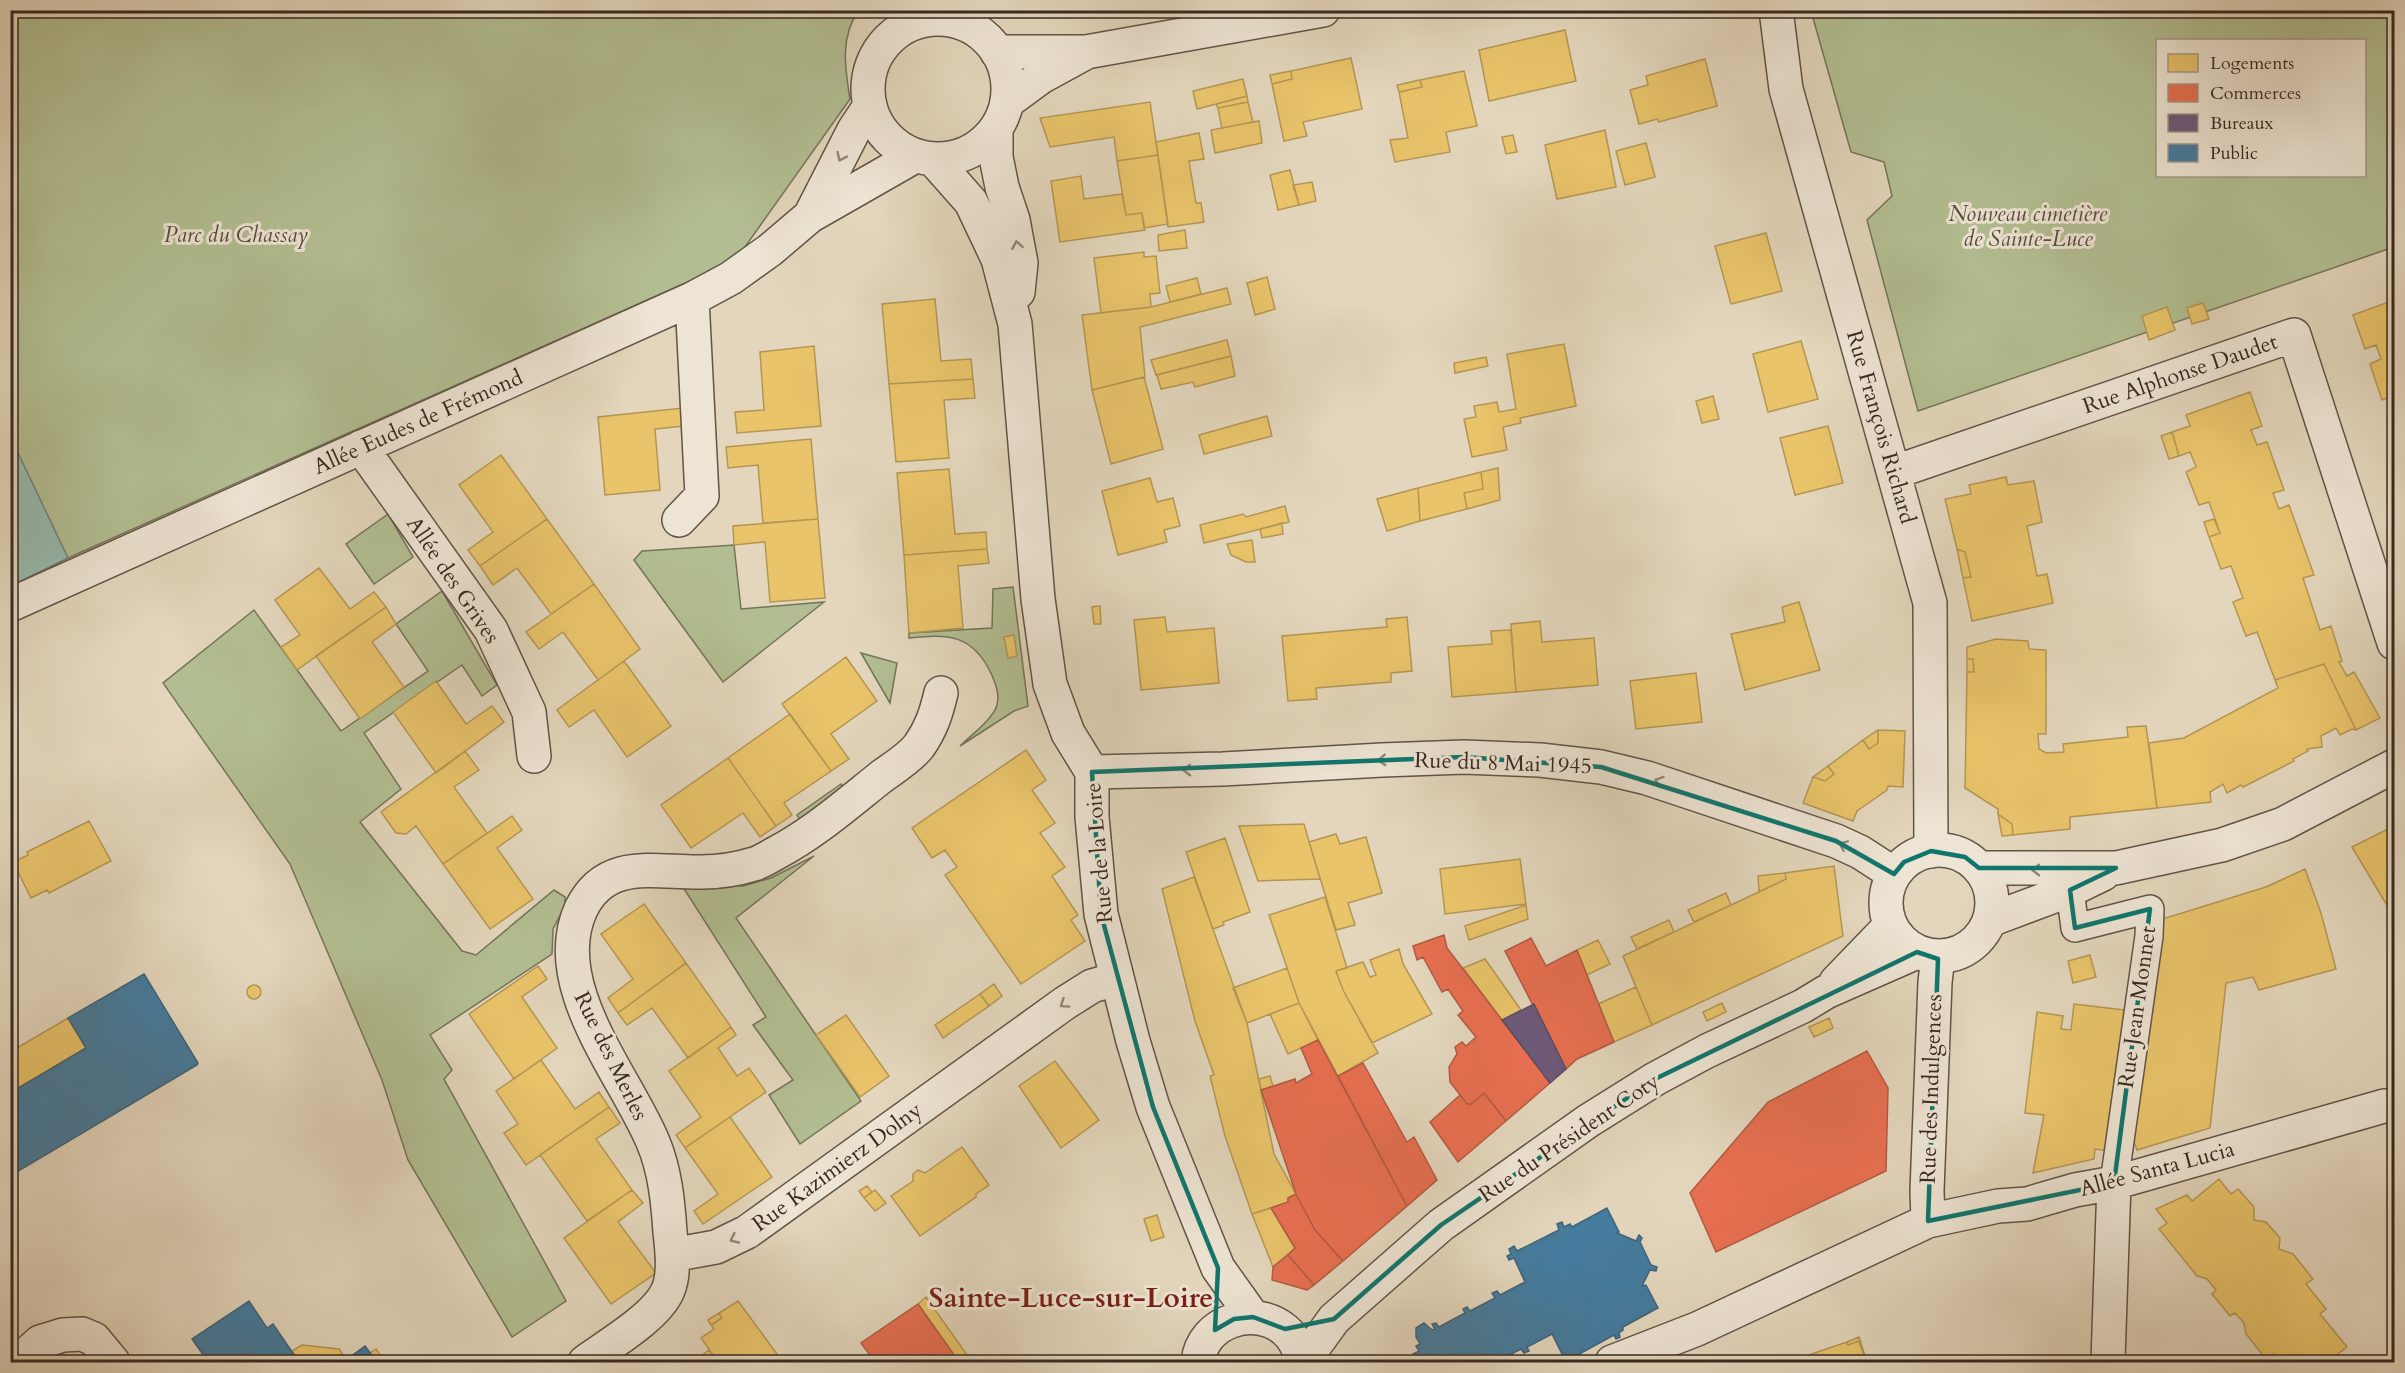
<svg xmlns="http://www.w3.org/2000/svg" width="2405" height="1373" viewBox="0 0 2405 1373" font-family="Cardo,serif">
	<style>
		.green { fill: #b2be92; stroke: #74745a; stroke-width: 1.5; fill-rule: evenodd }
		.water { fill: #96b9ad; stroke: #707f75; stroke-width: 1.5 }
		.homes { fill: #e9c46a; stroke: #b49654; stroke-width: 1.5 }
		.shops { fill: #e76f51; stroke: #b25a43; stroke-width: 1.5 }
		.offices { fill: #6d597a; stroke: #5d4b5f; stroke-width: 1.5 }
		.public { fill: #457b9d; stroke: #416278; stroke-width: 1.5 }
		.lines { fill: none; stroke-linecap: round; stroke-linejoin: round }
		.pedestrian-casing { stroke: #625448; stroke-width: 30 }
		.minor-casing { stroke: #625448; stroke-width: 36 }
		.tertiary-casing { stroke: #625448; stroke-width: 36 }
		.pedestrian { stroke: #ede4d3; stroke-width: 27 }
		.minor { stroke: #ede4d3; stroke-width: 33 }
		.tertiary { stroke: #ede4d3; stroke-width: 33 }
		.oneway { stroke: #92867a }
		.marked { fill: none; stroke: #0f766e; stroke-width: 4.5; stroke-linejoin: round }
		.labels { text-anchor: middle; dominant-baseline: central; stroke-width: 6; stroke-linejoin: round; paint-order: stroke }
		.park-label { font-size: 22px; font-style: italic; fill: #564e3d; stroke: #ede4d3 }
		.street-label { font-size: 22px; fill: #372921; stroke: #ede4d3 }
		.district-label { font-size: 28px; font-weight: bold; fill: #7a1f14; stroke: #ede4d3 }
	</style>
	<rect width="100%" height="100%" fill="#e3d6bc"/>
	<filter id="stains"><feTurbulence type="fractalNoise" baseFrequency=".00333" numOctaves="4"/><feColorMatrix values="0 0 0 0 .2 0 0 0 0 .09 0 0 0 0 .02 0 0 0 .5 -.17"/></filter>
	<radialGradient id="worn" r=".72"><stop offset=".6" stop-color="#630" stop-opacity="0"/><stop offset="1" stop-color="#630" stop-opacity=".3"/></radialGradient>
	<!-- green -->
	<path class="green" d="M10 11H858C840 38 845 68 850 99L735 261 68 558 11 588Z
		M1811 11H2394V247L1918 411 1867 220 1892 196 1884 162 1851 152ZM2158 40H2364V176H2158Z
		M388 514 413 557 374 584 346 544Z
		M734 545 741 609 824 602 723 682 634 560 642 551Z
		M1013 587 1028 706 1014 711 960 746C970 736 994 718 997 705 1000 693 995 683 991 673 972 634 948 634 909 638V633L992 628 993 589Z
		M442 591 497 685 482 696 462 665 364 733 401 789 360 822 462 951 476 955 554 890 565 897V906L553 929 552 954 430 1035 452 1070 444 1079 566 1301 512 1337 408 1160 382 1080 290 864 163 683 254 610 341 731 428 671 396 624Z
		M861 653 897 663 890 703Z
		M841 784 846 792 801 822 797 815Z
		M814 856 736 918 861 1101 800 1144 769 1095 793 1080 753 1025 766 1017 681 884 743 886 771 878Z"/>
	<!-- water -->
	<path class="water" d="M11 438 68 558 11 586H10Z"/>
	<!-- homes -->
	<path class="homes" d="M1565 30 1576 81 1489 101 1479 50Z
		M1351 58 1362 109 1303 122 1307 136 1284 141 1272 84 1292 79 1291 71Z
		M1705 59 1717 106 1659 122 1657 119 1639 124 1630 90 1648 85 1646 76Z
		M1291 71 1292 79 1272 84 1270 75Z
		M1464 71 1477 126 1446 132 1450 152 1395 162 1390 140 1408 138 1399 92 1422 87 1420 80Z
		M1243 79 1247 96 1197 109 1193 91Z
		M1420 80 1422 87 1399 92 1397 85Z
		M1247 96 1248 102 1218 108 1216 104Z
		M1150 102 1158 155 1117 161 1114 137 1050 147 1040 118Z
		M1248 102 1253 122 1222 128 1218 108Z
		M1259 121 1262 143 1215 153 1211 130Z
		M1605 130 1616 187 1557 199 1545 145Z
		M1199 133 1204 159 1189 161 1196 203H1201L1204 222 1168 227 1156 142Z
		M1513 135 1517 152 1506 154 1502 137Z
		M1646 143 1655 177 1625 185 1616 151Z
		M1158 155 1168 224 1144 228 1142 213 1126 215 1117 161Z
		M1290 170 1299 205 1278 210 1270 175Z
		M1081 176 1084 199 1122 194 1126 215 1142 213 1145 230 1060 242 1051 181Z
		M1312 182 1316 201 1299 205 1293 185Z
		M1185 230 1187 248 1159 251 1158 235Z
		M1766 233 1782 291 1731 304 1715 246Z
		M1144 252V257L1156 256 1160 293 1150 294 1151 307 1101 313 1094 258Z
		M1267 277 1275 309 1255 315 1247 283Z
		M1197 278 1201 294 1170 302 1166 286Z
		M1227 288 1231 304 1140 327 1145 377 1092 390 1082 315 1151 307Z
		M935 299 941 361 971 359 973 379 889 384 882 304Z
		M2394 300V413L2389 397 2382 400 2370 364 2381 359 2376 345 2365 349 2353 315Z
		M2203 303 2209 319 2192 324 2187 308Z
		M2167 307 2175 330 2149 340 2142 316Z
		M1227 340 1231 356 1156 375 1151 360Z
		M1801 341 1818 399 1768 412 1753 354Z
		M1564 344 1576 406 1520 418 1521 423 1503 427 1507 450 1472 457 1464 419 1476 417 1474 406 1497 402 1499 412 1516 409 1507 354Z
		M814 346 821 426 737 433 735 412 764 410 760 352Z
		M1231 356 1235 376 1195 387 1193 382 1161 389 1157 375Z
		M1486 357 1488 366 1455 373 1454 363Z
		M1144 377 1163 449 1111 464 1092 390Z
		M973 379 975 398 944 400 949 458 896 462 889 384Z
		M2250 392 2262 426 2251 430 2257 445 2267 442 2284 490 2273 493 2279 509 2289 505 2314 575 2303 578 2320 630 2331 626 2342 661 2339 662 2347 676 2354 672 2380 718 2356 730 2324 664 2275 680 2257 632 2246 636 2233 602 2243 598 2231 566 2221 569 2209 537 2220 533 2209 502 2199 505 2186 472 2196 467 2190 452 2179 456 2172 432 2190 426 2186 415Z
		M1713 396 1719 419 1702 423 1696 401Z
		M683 408 684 426 655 429 660 490 605 495 598 417Z
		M1267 416 1272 436 1204 454 1199 435Z
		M1828 426 1843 483 1795 495 1780 438Z
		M2172 432 2179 456 2169 459 2161 436Z
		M811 439 818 519 763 523 758 465 728 468 726 447Z
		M501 455 547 519 480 566 468 550 493 532 459 485Z
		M1498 468 1500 500 1467 509 1464 493 1483 489 1481 472Z
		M949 469 955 534 986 532 987 549 904 555 897 473Z
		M1481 472 1483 489 1464 493 1467 509 1420 521 1418 488Z
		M2006 477 2008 485 2034 481 2042 522 2027 526 2037 576 2047 574 2053 603 1972 621 1963 578 1971 577 1965 552 1957 549 1945 499 1971 494 1969 485Z
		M1150 478 1157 502 1173 498 1180 526 1164 530 1167 542 1118 555 1102 491Z
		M1418 488 1420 521 1387 531 1377 499Z
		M1285 506 1289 522 1204 543 1200 525 1243 514 1246 517Z
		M547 519 594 584 551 614 517 568 493 585 480 566Z
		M818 519 825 598 770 602 765 542 734 545 733 526Z
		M2214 519 2220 533 2209 537 2204 522Z
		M1282 523 1283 534 1262 538 1260 529Z
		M1252 540 1255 562H1246L1231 555 1227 544Z
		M987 549 989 563 958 566 963 628 909 633 904 555Z
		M1957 549 1965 552 1971 577 1963 578Z
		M319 568 350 609 374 592 386 607 297 670 281 647 300 635 275 600Z
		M594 584 640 649 598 680 563 632 539 649 526 632Z
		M1799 602 1820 670 1745 690 1731 634 1785 622 1782 607Z
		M1100 606 1101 624H1094L1092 607Z
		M386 607 396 624 372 642 404 687 360 719 316 656Z
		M1165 617 1167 632 1214 628 1219 683 1141 690 1134 620Z
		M1407 617 1412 671 1391 673V682L1316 688 1317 699 1288 701 1282 636 1387 627 1386 619Z
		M1540 621 1542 642 1594 638 1598 685 1516 692 1511 624Z
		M1511 630 1516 692 1452 697 1448 647 1492 644 1491 631Z
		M1014 635 1017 656 1008 658 1004 637Z
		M1996 639 2028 641 2029 649 2046 650V734H2038L2039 749 2046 753 2064 752 2063 744 2128 737 2127 727 2146 726 2157 808 2070 817V829L2013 835 2012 824 1998 814V809L1965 788 1967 672H1974L1973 659H1967V647Z
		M846 657 877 701 831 734 849 759 831 771 782 704Z
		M1967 659H1973L1974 672H1967Z
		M624 661 671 726 627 757 594 710 569 727 557 710Z
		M2324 664 2356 730 2352 729 2340 735 2336 728 2321 736 2322 747 2307 749 2308 751 2293 759 2294 761 2243 787 2241 785 2227 793 2223 784 2210 792 2211 802 2157 808 2149 743 2184 738 2278 688 2275 680Z
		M1696 673 1702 722 1636 729 1630 681Z
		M436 681 466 724 492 706 504 722 436 773 393 712Z
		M790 714 831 771 784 803 792 815 776 826 728 758Z
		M1878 730V743L1869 749 1863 740Z
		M1878 730 1905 731 1903 787 1888 786 1887 790 1857 811 1853 821 1803 803 1813 777 1825 781 1834 774 1828 766 1863 740 1869 749 1878 743Z
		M1026 750 1046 780 1032 790 1055 823 1040 833 1065 867 1052 876 1078 915 1071 920 1085 941 1021 984 945 875 957 867 945 850 932 858 912 828Z
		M465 751 479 770 454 787 487 833 443 864 416 826 406 834 396 833 381 812Z
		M728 758 776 826 760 837 743 813 691 848 661 805Z
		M1828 766 1834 774 1825 781 1813 777Z
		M1998 814 2012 824 2013 835 2002 836Z
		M512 816 522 830 497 848 533 899 490 929 443 864Z
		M89 821 111 861 49 893 47 890 31 898 13 862 28 855 27 852Z
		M1304 824 1320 879 1258 881 1239 826Z
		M2394 826V917L2352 847Z
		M1336 834 1340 844 1366 837 1382 893 1348 903 1355 925 1336 930 1309 842Z
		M1225 838 1250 912 1223 922 1224 925 1213 929 1186 852Z
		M1520 859 1526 904 1445 914 1440 869Z
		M1834 866 1843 936 1652 1025 1623 956 1786 879 1785 873Z
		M2305 869 2321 913 2336 969 2259 990 2253 977 2226 983 2210 1128 2137 1150 2127 1123 2159 920 2266 887Z
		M1785 873 1786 879 1759 892 1758 876Z
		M1194 877 1247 1023 1274 1154 1296 1194 1288 1198V1202L1252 1214 1225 1136 1210 1076 1214 1075 1195 1021 1162 889Z
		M1726 893 1731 905 1694 922 1688 910Z
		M1325 897 1347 968 1336 971 1343 990 1378 1053 1338 1076 1299 1003 1269 915Z
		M644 904 686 963 618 1013 608 998 633 979 601 934Z
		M1526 905 1528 919 1469 940 1465 926Z
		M1669 920 1674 932 1637 949 1631 937Z
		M1598 940 1610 964 1585 976 1577 950Z
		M1399 949 1403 964 1432 1014 1372 1043 1343 990 1336 971 1363 962 1370 977 1376 975 1370 960Z
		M2090 955 2096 977 2073 983 2068 961Z
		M1485 959 1521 1010 1502 1020 1463 968Z
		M686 963 731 1027 688 1058 652 1008 627 1025 618 1013Z
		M538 966 547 979 522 997 557 1048 514 1079 469 1014Z
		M1287 968 1299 1003 1247 1023 1233 988Z
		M994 984 1002 996 989 1006 980 994Z
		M247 992a7 7 0 1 1 14 0a7 7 0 1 1-14 0Z
		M1636 987 1652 1025 1614 1042 1598 1004Z
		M980 994 989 1006 943 1038 935 1025Z
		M1299 1003 1318 1040 1288 1054 1270 1014Z
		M1722 1003 1726 1012 1707 1021 1703 1012Z
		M2074 1004 2124 1010 2108 1151 2095 1149 2094 1159 2033 1173 2044 1115 2025 1113 2037 1012 2063 1016 2061 1029 2071 1030Z
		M846 1015 889 1076 860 1097 816 1035Z
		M68 1018 86 1048 10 1093V1052Z
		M1829 1018 1833 1028 1814 1037 1809 1027Z
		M731 1027 736 1035 718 1048 737 1076 749 1068 766 1092 685 1148 676 1135 701 1117 669 1071Z
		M541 1060 575 1109 599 1092 609 1107 526 1165 504 1133 518 1124 496 1091Z
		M1055 1061 1099 1120 1061 1148 1019 1086Z
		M1270 1076 1273 1086 1261 1090 1259 1079Z
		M609 1107 620 1123 596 1139 632 1190 587 1221 540 1155Z
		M730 1117 772 1177 703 1224 694 1211 718 1194 685 1148Z
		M962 1147 989 1185 976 1194V1197L920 1236 891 1196 913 1181V1174L918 1170 925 1173Z
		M2219 1179 2231 1194 2238 1189 2254 1207V1220L2266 1222 2280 1238 2279 1249 2293 1254 2313 1279 2306 1284 2326 1309 2320 1314 2347 1347 2328 1362H2280L2273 1354 2266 1359 2246 1334 2244 1323 2235 1313 2230 1316 2212 1294 2216 1290 2207 1279 2197 1276 2159 1229 2167 1223 2156 1209 2187 1195 2192 1201Z
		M867 1186 872 1192 864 1198 859 1191Z
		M632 1190 643 1203 618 1222 656 1273 611 1304 564 1238Z
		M875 1190 886 1203 875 1211 864 1198Z
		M1271 1208 1295 1248 1273 1267 1252 1214Z
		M1157 1215 1164 1237 1151 1241 1144 1219Z
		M926 1297 972 1362H959L918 1304Z
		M738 1301 777 1354 765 1362H718L701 1338 714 1329 711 1325 722 1318 719 1313Z
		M719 1313 722 1318 711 1325 708 1320Z
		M1859 1337 1867 1362 1859 1341 1848 1345 1847 1342Z
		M1859 1341 1866 1362H1788L1847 1342 1848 1345Z
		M302 1345 339 1349 346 1360 342 1362H299L292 1351Z
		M376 1349 385 1362H377L370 1353Z
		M709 1350 715 1359 710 1362H693Z"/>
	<!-- shops -->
	<path class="shops" d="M1444 935 1447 948 1550 1083 1506 1121 1484 1093 1471 1104H1467L1450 1082 1449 1067 1457 1054 1455 1047 1462 1042 1466 1046 1476 1037 1458 1015 1463 1011 1448 989 1442 992 1423 957 1417 960 1413 946Z
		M1531 938 1546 966 1577 950 1614 1042 1577 1059 1566 1069 1505 951Z
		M1318 1040 1407 1206 1343 1261 1315 1230 1296 1194 1261 1090 1295 1079 1296 1083 1312 1074 1301 1048Z
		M1867 1051 1888 1088 1886 1171 1716 1252 1690 1193 1768 1102Z
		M1363 1063 1407 1142 1414 1137 1437 1180 1407 1206 1338 1076Z
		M1484 1093 1506 1121 1458 1162 1430 1122 1460 1095 1467 1104H1471Z
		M1296 1194 1315 1230 1343 1261 1314 1285 1288 1255 1295 1248 1271 1208 1288 1202V1198Z
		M1288 1255 1314 1285 1307 1290 1272 1280 1273 1267Z
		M918 1304 959 1362H875L861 1343Z"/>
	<!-- offices -->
	<path class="offices" d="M1534 1004 1566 1069 1550 1083 1502 1020Z"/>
	<!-- public -->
	<path class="public" d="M144 974 198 1063 197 1065 10 1176V1093L86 1048 68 1018Z
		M1607 1208 1619 1232 1617 1233 1636 1241 1639 1235 1642 1238 1640 1242 1651 1265 1657 1267 1656 1271 1650 1270 1642 1286 1646 1285 1658 1308 1623 1327V1330L1619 1333 1620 1337 1616 1339 1614 1335 1570 1359 1572 1362H1567L1565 1360 1561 1362 1559 1358 1563 1356 1552 1334 1527 1347 1529 1351 1524 1353 1521 1349 1496 1362H1417L1413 1354 1419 1351 1416 1346 1420 1344 1416 1337V1328L1424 1323 1432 1330 1435 1329 1432 1324 1436 1323 1439 1327 1465 1313 1463 1309 1467 1307 1470 1311 1495 1298 1492 1293 1497 1291 1500 1295 1525 1282 1514 1258 1509 1260 1507 1256 1511 1254 1509 1249 1514 1246 1517 1251 1559 1230 1557 1224 1562 1222 1564 1227 1570 1224 1572 1227Z
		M249 1301 267 1328 273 1324 299 1362H303H208L192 1339Z
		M365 1346 377 1362H342L346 1360Z"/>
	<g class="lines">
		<defs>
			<path id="pedestrian" d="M2070 890 2075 928 2150 909 2149 936 2114 1183"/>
			<path id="minor" d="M1776 10 1786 89 1930 603 1931 851
				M997 52H1086L1323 10
				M1007 102 1041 77 1085 53
				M810 216 854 130 870 106
				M361 447 491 630 529 712 534 756
				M1895 472 2294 335 2394 643
				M679 520 702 496 692 299
				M10 605 692 299 731 278 770 250 810 216 915 156
				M1092 772 1223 769 1382 760 1464 757 1540 760 1601 767 1647 778 1836 841 1860 852 1894 874
				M1928 1221 1927 1191 1935 982 1938 957
				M672 1255 716 1247 747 1232 1065 1003 1092 986 1116 979
				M18 1362 40 1342 63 1335 82 1334 94 1339 113 1362
				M585 1362C608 1345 657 1317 668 1290 675 1274 672 1250 670 1232 668 1202 665 1170 653 1142 625 1075 546 985 581 909 606 857 656 873 701 872 718 872 738 869 754 864 761 862 769 857 776 853 814 833 847 804 881 777 893 768 910 758 919 746 931 729 936 714 941 693
				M1612 1362 1697 1329 1928 1221 1998 1206 2027 1204 2075 1190 2114 1183 2384 1106
				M2110 1362 2108 1360 2114 1183"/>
			<path id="tertiary" d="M868 89a70 70 0 1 1 140 0a70 70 0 1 1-140 0Z
				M996 129V157L1002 187 1013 220 1021 263 1018 292
				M933 159 971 202 998 259 1015 324 1038 599 1050 684 1068 733 1092 772V817L1101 914 1133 1041 1153 1107 1218 1268 1253 1317
				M1886 903a53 53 0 1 1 106 0a53 53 0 1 1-106 0Z
				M1979 868H2116L2222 845 2283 824 2394 766
				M1990 920 2070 890 2103 874
				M1836 982 1890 926
				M1198 1362C1202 1321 1255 1304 1285 1330 1295 1338 1299 1350 1303 1362
				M1303 1362 1334 1319 1441 1225 1588 1121 1655 1079 1707 1051 1803 1006 1826 992 1917 952"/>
		</defs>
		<!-- pedestrian casing -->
		<use href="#pedestrian" class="pedestrian-casing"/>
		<!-- minor casing -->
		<use href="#minor" class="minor-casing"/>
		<!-- tertiary casing -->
		<use href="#tertiary" class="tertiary-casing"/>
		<!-- pedestrian -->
		<use href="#pedestrian" class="pedestrian"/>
		<!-- minor -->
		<use href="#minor" class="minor"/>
		<!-- tertiary -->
		<use href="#tertiary" class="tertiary"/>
	</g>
	<!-- one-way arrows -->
	<defs><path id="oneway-chevron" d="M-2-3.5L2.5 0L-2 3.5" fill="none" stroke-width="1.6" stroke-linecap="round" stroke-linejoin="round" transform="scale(1.5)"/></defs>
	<g class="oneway">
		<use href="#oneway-chevron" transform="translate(841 157) rotate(116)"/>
		<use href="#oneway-chevron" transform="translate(1017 245) rotate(-100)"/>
		<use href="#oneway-chevron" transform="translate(1382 760) rotate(177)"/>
		<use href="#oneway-chevron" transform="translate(1187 770) rotate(179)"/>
		<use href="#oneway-chevron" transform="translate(1659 781) rotate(-162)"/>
		<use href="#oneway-chevron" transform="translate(1843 845) rotate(-157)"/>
		<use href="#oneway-chevron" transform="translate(2036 870) rotate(-180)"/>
		<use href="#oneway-chevron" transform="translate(1064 1004) rotate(146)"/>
		<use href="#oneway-chevron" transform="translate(734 1239) rotate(155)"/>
	</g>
	<!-- marked area -->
	<path class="marked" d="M1464 757 1601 767 1836 841 1894 874 1904 862 1931 851 1965 857 1979 868H2116L2070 890 2075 928 2150 909 2114 1183 1928 1221 1938 959 1917 952 1655 1079 1441 1225 1334 1319 1285 1329 1253 1317 1234 1319 1215 1330 1218 1268 1153 1107 1101 914 1092 772Z"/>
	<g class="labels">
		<!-- park labels -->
		<g class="park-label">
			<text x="2028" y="214">Nouveau cimetière<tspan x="2028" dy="25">de Sainte-Luce</tspan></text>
			<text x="236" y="235">Parc du Chassay</text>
		</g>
		<!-- street labels -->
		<g class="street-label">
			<text transform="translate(2180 374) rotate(-19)">Rue Alphonse Daudet</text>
			<text transform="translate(418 422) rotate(-24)">Allée Eudes de Frémond</text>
			<text transform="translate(1881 427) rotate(74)">Rue François Richard</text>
			<text transform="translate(453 580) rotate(56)">Allée des Grives</text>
			<text transform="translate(1503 763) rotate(2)">Rue du 8 Mai 1945</text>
			<text transform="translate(1099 853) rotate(-95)">Rue de la Loire</text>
			<text transform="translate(2137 1007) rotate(-82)">Rue Jean Monnet</text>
			<text transform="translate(611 1056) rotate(64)">Rue des Merles</text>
			<text transform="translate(1931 1089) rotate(-88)">Rue des Indulgences</text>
			<text transform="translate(1569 1138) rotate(-34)">Rue du Président Coty</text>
			<text transform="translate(837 1167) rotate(-36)">Rue Kazimierz Dolny</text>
			<text transform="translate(2157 1169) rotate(-15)">Allée Santa Lucia</text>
		</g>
		<!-- district labels -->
		<g class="district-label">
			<text x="1071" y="1298">Sainte-Luce-sur-Loire</text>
		</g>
	</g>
	<!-- margin -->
	<rect width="2405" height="1373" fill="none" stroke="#e3d6bc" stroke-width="36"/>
	<rect x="12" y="12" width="2381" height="1349" fill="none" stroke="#372921" stroke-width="3"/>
	<rect x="18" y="18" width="2369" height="1337" fill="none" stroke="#372921" stroke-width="1.5"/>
	<!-- legend -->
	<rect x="2156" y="39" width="210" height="138" fill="#ede4d3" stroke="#a4998c" stroke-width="1.5"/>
	<rect x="2168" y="54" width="30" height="18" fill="#e9c46a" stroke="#a4998c" stroke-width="1.5"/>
	<text x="2210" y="69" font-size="18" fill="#372921">Logements</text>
	<rect x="2168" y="84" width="30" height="18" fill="#e76f51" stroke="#a4998c" stroke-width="1.5"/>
	<text x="2210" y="99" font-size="18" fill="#372921">Commerces</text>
	<rect x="2168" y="114" width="30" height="18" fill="#6d597a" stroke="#a4998c" stroke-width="1.5"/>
	<text x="2210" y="129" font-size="18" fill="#372921">Bureaux</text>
	<rect x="2168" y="144" width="30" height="18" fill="#457b9d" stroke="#a4998c" stroke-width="1.5"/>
	<text x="2210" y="159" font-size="18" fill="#372921">Public</text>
	<rect width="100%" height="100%" filter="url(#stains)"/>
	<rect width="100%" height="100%" fill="url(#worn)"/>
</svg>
